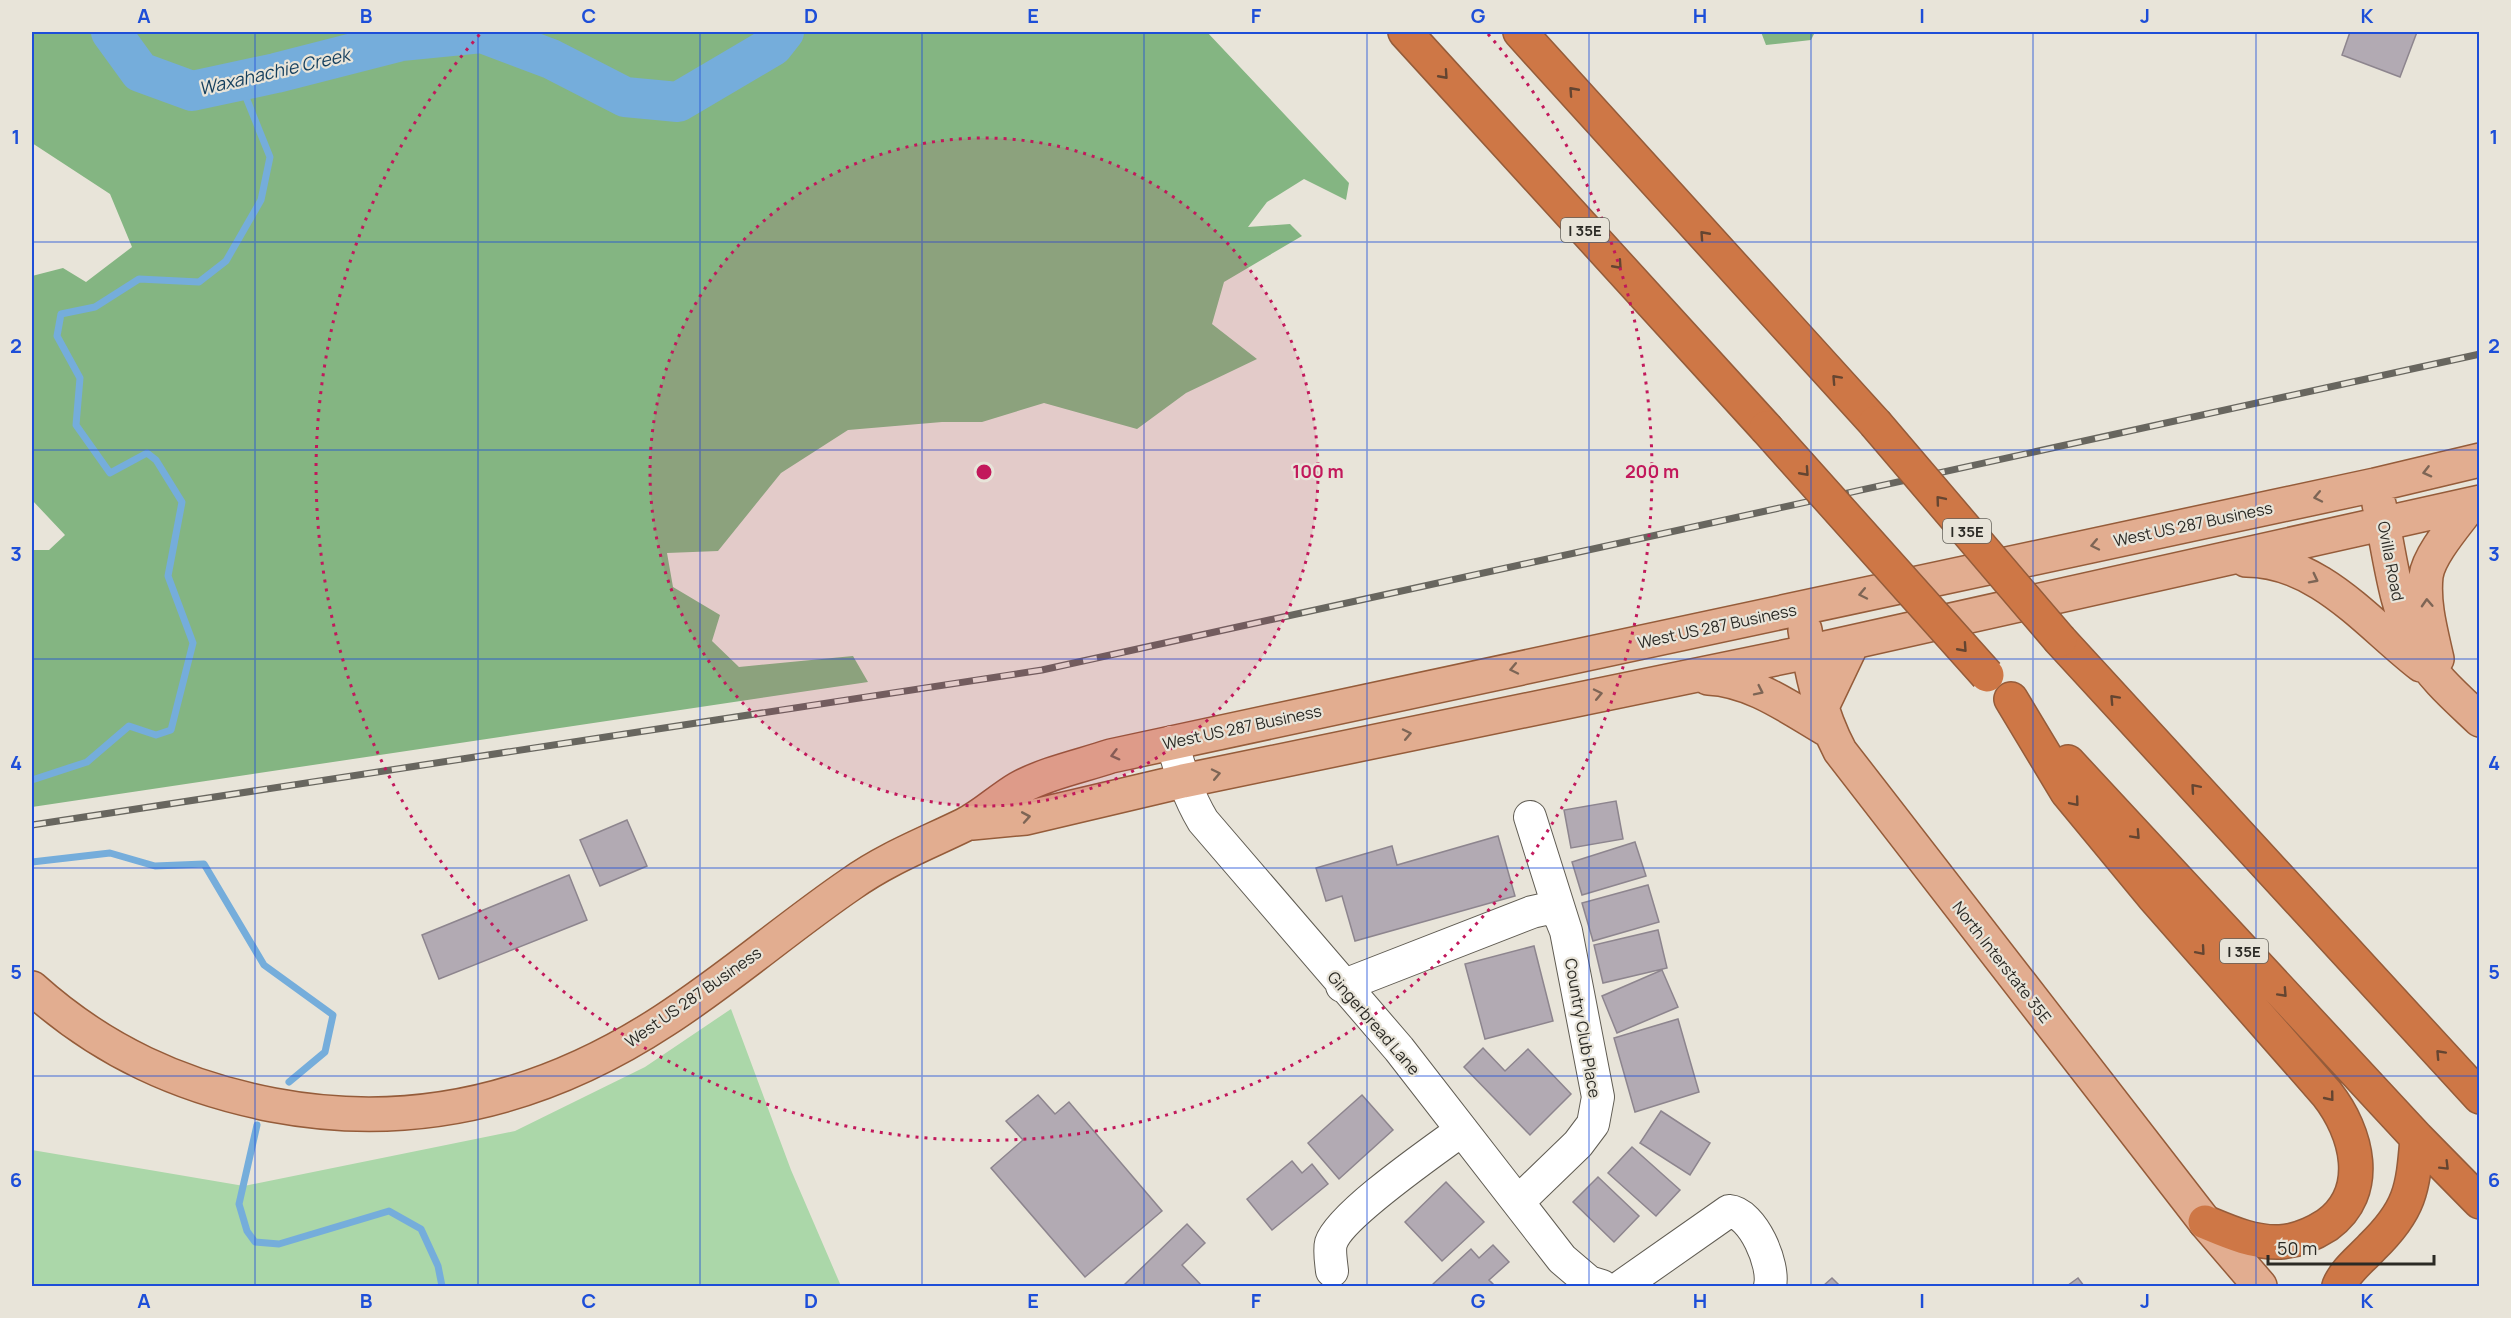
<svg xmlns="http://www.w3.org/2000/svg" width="2511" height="1318" viewBox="0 0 2511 1318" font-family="Manrope,sans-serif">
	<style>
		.green { fill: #abd7a9 }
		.forest { fill: #84b582 }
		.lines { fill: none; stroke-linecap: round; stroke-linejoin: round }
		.stream { stroke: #75addb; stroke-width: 7 }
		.river { stroke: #75addb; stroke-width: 40 }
		.building { fill: #b2aab3; stroke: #8d858e; stroke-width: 1.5 }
		.minor-casing { stroke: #605c53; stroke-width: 34 }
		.major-casing { stroke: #955c3a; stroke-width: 36 }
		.highway-casing { stroke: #955c3a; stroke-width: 36 }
		.minor { stroke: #fff; stroke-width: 32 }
		.major { stroke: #e2ad90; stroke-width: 33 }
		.highway { stroke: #ce7746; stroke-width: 33 }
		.rail-casing { stroke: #68665f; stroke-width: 7 }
		.rail { stroke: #e8e4d9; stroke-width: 4.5; stroke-dasharray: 14; stroke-linecap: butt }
		.highway-bridge-casing { stroke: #955c3a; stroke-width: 36; stroke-linecap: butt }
		.highway-bridge { stroke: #ce7746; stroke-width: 33 }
		.oneway { stroke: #644531 }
		.oneway2 { stroke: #7d6555 }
		.grid { fill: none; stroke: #1d4ed8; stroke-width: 1.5; stroke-opacity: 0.55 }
		.ring { fill: none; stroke: #c2185b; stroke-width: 3; stroke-dasharray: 3 6 }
		.labels { text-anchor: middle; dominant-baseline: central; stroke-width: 4.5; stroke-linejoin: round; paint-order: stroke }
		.shield { fill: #e8e4d9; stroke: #64625b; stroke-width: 1.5 }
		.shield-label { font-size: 15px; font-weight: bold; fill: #2b2a25 }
		.street-label { font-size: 16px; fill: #2b2a25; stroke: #e8e4d9 }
		.water-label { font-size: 18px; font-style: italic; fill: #133e5d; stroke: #e8e4d9 }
		.centre { fill: #c2185b; stroke: #e8e4d9; stroke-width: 3 }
		.ring-label { font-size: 18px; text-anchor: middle; font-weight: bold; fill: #c2185b; stroke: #e8e4d9; stroke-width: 4.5; stroke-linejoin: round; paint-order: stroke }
		.neatline { fill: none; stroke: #1d4ed8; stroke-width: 2 }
		.grid-label { font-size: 20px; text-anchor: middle; font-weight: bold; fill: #1d4ed8 }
	</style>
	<rect width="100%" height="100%" fill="#e8e4d9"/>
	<!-- green -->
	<path class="green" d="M731 1009 791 1170 841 1286H32V1150L244 1186 515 1131 645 1067Z"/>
	<!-- forest -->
	<path class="forest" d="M32 32H1207L1349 183 1346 200 1304 179 1267 202 1248 227 1290 224 1302 236 1224 282 1212 324 1257 359 1186 393 1137 429 1044 403 982 422H942L848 430 781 473 718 551 667 553 673 587 720 615 712 641 739 667 853 656 868 682 32 807V550H49L65 535 32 500V276L63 268 86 282 132 247 110 194 32 143Z
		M1761 32H1815L1811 40 1766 45Z"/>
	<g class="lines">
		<!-- stream -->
		<path class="stream" d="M32 780 87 762 129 726 156 735 171 730 193 643 168 576 182 502 156 460 147 453 110 473 76 425 80 378 57 336 61 314 95 307 139 279 199 282 226 261 261 200 270 157 239 80
			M32 862 110 853 155 866 204 864 264 965 333 1015 325 1052 289 1082
			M257 1125 239 1204 247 1231 255 1242 279 1244 389 1211 421 1229 438 1266 442 1286"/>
		<!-- river -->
		<path class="river" d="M111 32 140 72 192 91 276 73 401 41 482 33 551 59 625 97 678 102 773 46 784 32"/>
	</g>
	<!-- building -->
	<path class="building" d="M2350 32H2417L2400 77 2342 55Z
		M1616 801 1623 839 1571 848 1564 810Z
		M627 820 647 866 600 886 580 840Z
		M1498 836 1515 896 1355 941 1342 896 1326 901 1316 868 1392 846 1397 865Z
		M1635 842 1646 876 1582 895 1572 862Z
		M569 875 587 920 439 979 422 935Z
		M1648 885 1659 922 1593 941 1582 903Z
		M1658 930 1667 968 1603 983 1594 945Z
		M1534 946 1553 1021 1485 1039 1465 964Z
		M1662 970 1678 1007 1617 1033 1602 996Z
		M1678 1019 1699 1092 1635 1112 1614 1038Z
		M1483 1048 1505 1071 1528 1049 1571 1094 1530 1135 1464 1067Z
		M1038 1095 1055 1114 1069 1102 1162 1211 1085 1277 991 1168 1023 1140 1006 1121Z
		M1362 1095 1393 1130 1339 1179 1308 1143Z
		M1661 1111 1710 1143 1690 1175 1640 1143Z
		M1632 1147 1680 1190 1656 1216 1608 1173Z
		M1292 1161 1302 1173 1312 1164 1328 1184 1272 1230 1247 1199Z
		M1598 1177 1639 1216 1614 1242 1573 1202Z
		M1446 1182 1484 1222 1442 1261 1405 1222Z
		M1187 1224 1205 1243 1182 1265 1202 1286H1123Z
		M1493 1245 1509 1262 1489 1280 1495 1286 1432 1285 1471 1249 1479 1258Z
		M1832 1278 1840 1286H1823Z
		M2078 1278 2084 1286H2067Z"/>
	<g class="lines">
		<defs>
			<path id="minor" d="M1172 742C1180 770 1188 796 1203 821L1399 1049 1562 1259 1589 1282 1602 1286
				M1342 986 1532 912 1550 908 1560 916 1566 931
				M1518 1202 1578 1144 1593 1124 1598 1097 1566 931 1530 817
				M1332 1271C1331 1262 1329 1250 1331 1243 1340 1215 1435 1150 1462 1130
				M1622 1286 1729 1211C1753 1213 1775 1265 1770 1286"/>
			<path id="major" d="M2379 504C2390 554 2394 605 2418 651 2432 677 2458 699 2480 720
				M2246 560C2319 560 2368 624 2421 665
				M1805 630C1811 672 1820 713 1840 751L2205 1222 2260 1286
				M2437 659C2431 632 2423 604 2426 576 2429 554 2458 522 2471 504
				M1708 678C1753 680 1791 709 1829 731
				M1822 707 1853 642
				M972 823 1026 818 1183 781 1808 652 2480 502
				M32 988C102 1051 181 1087 273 1105 415 1132 546 1098 665 1020 730 978 788 927 851 884 886 859 925 844 964 825 984 815 1000 799 1019 788 1047 773 1081 766 1111 756L2375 485 2480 460"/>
			<path id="highway" d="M1405 32 1766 428
				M1520 32 1875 423
				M2060 640 2480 1097
				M2011 699 2067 792 2153 896 2327 1094C2357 1132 2373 1192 2327 1225 2313 1234 2297 1241 2280 1242 2253 1243 2229 1232 2205 1222
				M2068 762 2417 1138 2480 1202
				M2339 1286C2345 1271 2361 1259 2372 1247 2410 1210 2413 1190 2417 1138"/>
		</defs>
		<!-- minor casing -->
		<use href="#minor" class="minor-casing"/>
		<!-- major casing -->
		<use href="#major" class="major-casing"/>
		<!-- highway casing -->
		<use href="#highway" class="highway-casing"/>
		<!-- minor -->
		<use href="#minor" class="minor"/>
		<!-- major -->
		<use href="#major" class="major"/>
		<!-- highway -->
		<use href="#highway" class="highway"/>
		<defs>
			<path id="rail" d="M32 825 1042 670 2480 354"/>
		</defs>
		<!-- rail casing -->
		<use href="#rail" class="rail-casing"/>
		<!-- rail -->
		<use href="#rail" class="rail"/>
		<defs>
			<path id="highway-bridge" d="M1875 423 2060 640
				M1766 428 1987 675"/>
		</defs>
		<!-- highway-bridge casing -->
		<use href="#highway-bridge" class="highway-bridge-casing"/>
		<!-- highway-bridge -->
		<use href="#highway-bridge" class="highway-bridge"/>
	</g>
	<!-- one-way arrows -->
	<defs><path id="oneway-chevron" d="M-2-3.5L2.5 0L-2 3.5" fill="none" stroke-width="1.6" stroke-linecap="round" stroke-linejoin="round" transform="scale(1.5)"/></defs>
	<g class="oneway">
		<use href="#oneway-chevron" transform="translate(1444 75) rotate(48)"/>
		<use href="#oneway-chevron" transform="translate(1573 91) rotate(-132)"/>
		<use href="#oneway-chevron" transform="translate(1704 235) rotate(-132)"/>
		<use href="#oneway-chevron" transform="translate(1618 265) rotate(48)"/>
		<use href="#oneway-chevron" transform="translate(1836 379) rotate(-133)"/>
		<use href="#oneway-chevron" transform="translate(1805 472) rotate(48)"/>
		<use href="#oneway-chevron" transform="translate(1940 500) rotate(-130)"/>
		<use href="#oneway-chevron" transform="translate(1963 648) rotate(48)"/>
		<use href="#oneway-chevron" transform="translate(2114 699) rotate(-133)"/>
		<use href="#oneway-chevron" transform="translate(2195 788) rotate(-131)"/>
		<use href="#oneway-chevron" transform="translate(2075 802) rotate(50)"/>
		<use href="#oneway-chevron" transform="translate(2136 835) rotate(47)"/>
		<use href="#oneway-chevron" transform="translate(2201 951) rotate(49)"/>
		<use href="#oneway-chevron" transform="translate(2283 993) rotate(47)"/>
		<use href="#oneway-chevron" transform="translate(2440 1054) rotate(-133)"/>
		<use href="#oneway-chevron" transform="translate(2330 1097) rotate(51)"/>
		<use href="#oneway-chevron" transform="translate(2445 1166) rotate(45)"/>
	</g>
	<g class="oneway2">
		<use href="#oneway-chevron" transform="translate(2427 472) rotate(166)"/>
		<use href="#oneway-chevron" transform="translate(2318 497) rotate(168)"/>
		<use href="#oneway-chevron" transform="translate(2095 545) rotate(168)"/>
		<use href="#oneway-chevron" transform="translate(2314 579) rotate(27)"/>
		<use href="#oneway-chevron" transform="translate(1863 594) rotate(168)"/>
		<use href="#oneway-chevron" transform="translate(2427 603) rotate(-93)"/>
		<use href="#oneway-chevron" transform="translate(1514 669) rotate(168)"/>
		<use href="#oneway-chevron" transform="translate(1759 691) rotate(26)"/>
		<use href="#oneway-chevron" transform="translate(1598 694) rotate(-12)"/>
		<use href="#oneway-chevron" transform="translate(1407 734) rotate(-12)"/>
		<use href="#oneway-chevron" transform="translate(1115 755) rotate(165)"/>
		<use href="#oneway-chevron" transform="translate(1216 774) rotate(-12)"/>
		<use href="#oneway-chevron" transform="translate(1026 817) rotate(-10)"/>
	</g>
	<!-- grid -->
	<path class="grid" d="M255 32V1286M478 32V1286M700 32V1286M922 32V1286M1144 32V1286M1367 32V1286M1589 32V1286M1811 32V1286M2033 32V1286M2256 32V1286M32 242H2480M32 450H2480M32 659H2480M32 868H2480M32 1076H2480"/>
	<!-- distance rings -->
	<circle cx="984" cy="472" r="334" fill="#c2185b" fill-opacity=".12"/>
	<g class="ring">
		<circle cx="984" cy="472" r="334"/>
		<path d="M1488 34A668 668 0 1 1 480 34"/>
	</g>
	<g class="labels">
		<!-- shield labels -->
		<g class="shield">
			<rect x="1561" y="218" width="48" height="24" rx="4.5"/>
			<rect x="1943" y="519" width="48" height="24" rx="4.5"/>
			<rect x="2220" y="939" width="48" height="24" rx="4.5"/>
		</g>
		<g class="shield-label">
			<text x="1585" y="230">I 35E</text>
			<text x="1967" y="531">I 35E</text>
			<text x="2244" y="951">I 35E</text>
		</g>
		<!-- street labels -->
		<g class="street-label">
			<text transform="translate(2193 524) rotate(-12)">West US 287 Business</text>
			<text transform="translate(2391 561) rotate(79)">Ovilla Road</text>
			<text transform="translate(1717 626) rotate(-12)">West US 287 Business</text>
			<text transform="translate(1242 727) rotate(-12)">West US 287 Business</text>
			<text transform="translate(2002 962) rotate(52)">North Interstate 35E</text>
			<text transform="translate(693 997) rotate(-35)">West US 287 Business</text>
			<text transform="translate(1374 1023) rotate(49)">Gingerbread Lane</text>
			<text transform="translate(1583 1028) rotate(80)">Country Club Place</text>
		</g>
		<!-- water labels -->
		<g class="water-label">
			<text transform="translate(274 71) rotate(-13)">Waxahachie Creek</text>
		</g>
	</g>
	<circle cx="984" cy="472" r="9" class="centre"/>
	<g class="ring-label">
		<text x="1318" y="478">100 m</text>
		<text x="1652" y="478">200 m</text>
	</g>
	<!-- border -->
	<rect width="2511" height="1318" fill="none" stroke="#e8e4d9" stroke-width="66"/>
	<!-- scale -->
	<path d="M2268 1255v9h166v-9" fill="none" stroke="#2b2a25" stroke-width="3"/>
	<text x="2277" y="1255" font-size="18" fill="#2b2a25" stroke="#e8e4d9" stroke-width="4.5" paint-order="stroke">50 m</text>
	<rect x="33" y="33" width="2445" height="1252" class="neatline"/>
	<g class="grid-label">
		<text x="144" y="23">A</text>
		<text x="366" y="23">B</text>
		<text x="589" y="23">C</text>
		<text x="811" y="23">D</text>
		<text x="1033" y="23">E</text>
		<text x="1256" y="23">F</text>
		<text x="1478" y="23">G</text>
		<text x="1700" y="23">H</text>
		<text x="1922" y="23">I</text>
		<text x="2145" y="23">J</text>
		<text x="2367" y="23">K</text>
		<text x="16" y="144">1</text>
		<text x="2494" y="144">1</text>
		<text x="16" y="353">2</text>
		<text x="2494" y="353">2</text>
		<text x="16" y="561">3</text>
		<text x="2494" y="561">3</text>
		<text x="16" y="770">4</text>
		<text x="2494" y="770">4</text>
		<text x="16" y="979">5</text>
		<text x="2494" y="979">5</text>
		<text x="16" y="1187">6</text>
		<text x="2494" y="1187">6</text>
		<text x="144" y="1308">A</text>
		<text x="366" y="1308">B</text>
		<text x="589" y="1308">C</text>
		<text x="811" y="1308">D</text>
		<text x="1033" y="1308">E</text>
		<text x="1256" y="1308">F</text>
		<text x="1478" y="1308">G</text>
		<text x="1700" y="1308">H</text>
		<text x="1922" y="1308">I</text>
		<text x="2145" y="1308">J</text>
		<text x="2367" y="1308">K</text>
	</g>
</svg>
